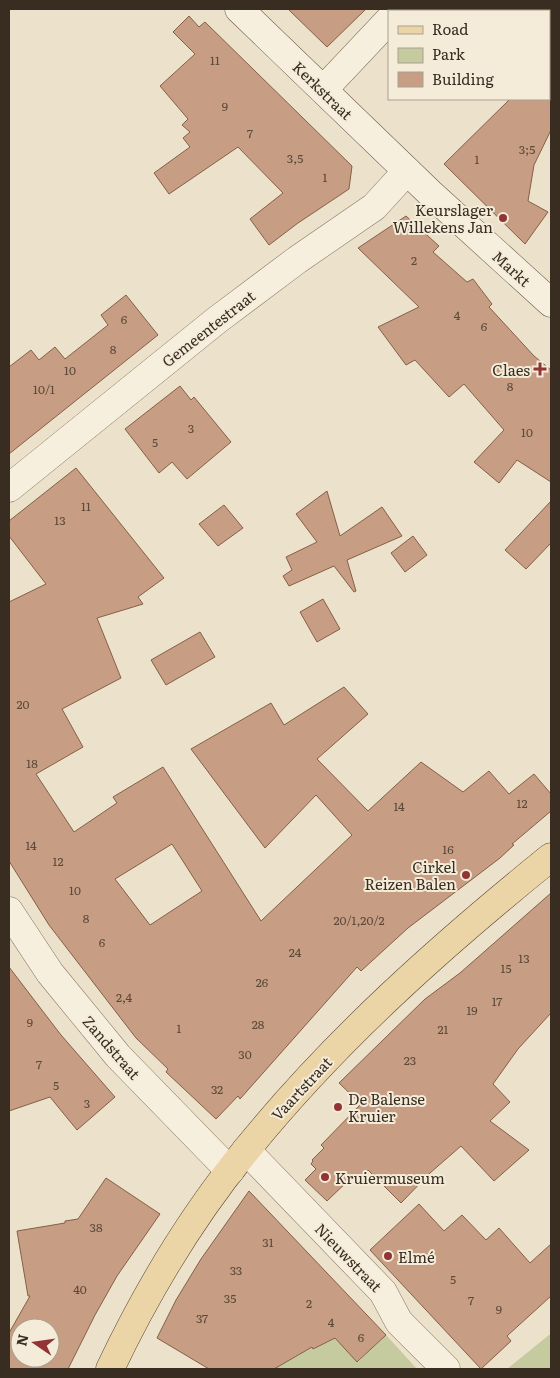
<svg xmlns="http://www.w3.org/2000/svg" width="560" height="1378" viewBox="0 0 560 1378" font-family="Literata,serif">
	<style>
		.green { fill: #c5ca9f }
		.building { fill: #c79e83; stroke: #855f47; fill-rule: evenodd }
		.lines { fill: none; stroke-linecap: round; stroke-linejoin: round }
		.street-casing { stroke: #877460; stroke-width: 29 }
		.secondary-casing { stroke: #6a5643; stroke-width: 29 }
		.primary-casing { stroke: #564333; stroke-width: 29 }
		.street { stroke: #f7efdd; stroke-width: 28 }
		.secondary { stroke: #f7efdd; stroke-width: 28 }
		.primary { stroke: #ebd5a6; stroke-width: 28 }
		.poi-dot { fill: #923436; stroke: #f4ecd9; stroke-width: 2 }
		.labels { text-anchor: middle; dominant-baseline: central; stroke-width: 4; stroke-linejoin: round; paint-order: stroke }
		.number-label { font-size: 12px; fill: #5c493a }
		.street-label { font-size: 15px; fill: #392d22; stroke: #f4ecd9 }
		.poi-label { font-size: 15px; fill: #392d22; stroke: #f4ecd9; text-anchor: end }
	</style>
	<rect width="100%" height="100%" fill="#ece1ca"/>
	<!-- green -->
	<path class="green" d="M551 1334V1369H507L549 1335Z
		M386 1335 417 1369H274L312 1347 313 1349 335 1338 358 1362Z"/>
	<!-- building -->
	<path class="building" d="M288 9H366L327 47Z
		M189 16 199 27 205 22 352 166 349 189 298 223 269 245 250 219 283 193 238 147 169 194 154 173 190 147 183 138 190 132 182 125 188 119 160 86 195 54 173 32Z
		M510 99H551V130L534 165 528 201 548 212 525 244 444 164Z
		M406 216 439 246 433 252 467 282 473 279 492 304 489 307 534 356 551 370V482L517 460 499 483 474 462 504 430 464 384 449 397 415 360 406 365 378 327 419 307 358 248Z
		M126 295 158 335 9 454V367L31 350 39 360 55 347 65 359 108 325 101 315Z
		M180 386 191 400 194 397 231 442 187 479 172 462 159 473 125 429Z
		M76 468 164 578 138 597 143 604 97 618 121 678 62 709 83 747 36 774 74 832 117 803 113 797 163 767 261 921 352 835 316 795 265 848 191 749 271 703 284 725 344 687 368 714 317 759 368 811 421 762 463 792 489 771 509 794 534 774 551 794V811L512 844 514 845 500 858 408 928 361 971 357 967 240 1099 238 1096 216 1119 166 1072 168 1069 136 1038 49 925 9 861V602L46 584 9 536V521ZM172 844 202 891 150 925 115 879Z
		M327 491 340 536 382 507 402 536 347 560 356 591 354 592 334 566 289 586 283 576 292 570 286 557 317 542 296 514Z
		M551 501V543L526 569 505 550Z
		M224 505 243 528 218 546 199 524Z
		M413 536 427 555 405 572 391 553Z
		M323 599 340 629 317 642 300 612Z
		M200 632 215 657 166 685 151 660Z
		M551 893V1013L518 1049 493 1084 510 1102 490 1121 529 1150 494 1181 461 1146 430 1173 401 1203 368 1170 357 1181 353 1176 327 1201 305 1180 316 1169 311 1164 313 1161 312 1160 324 1148 321 1145 361 1104 339 1083 425 999 460 973Z
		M9 967 61 1035 115 1097 77 1130 50 1097 9 1111Z
		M106 1178 160 1214 117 1276 95 1315 68 1369H9V1333L30 1296H28L17 1231 65 1223V1221L78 1219ZM20 1328H50V1358H20Z
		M249 1191 386 1335 357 1362 335 1338 313 1349 312 1347 274 1369H209L157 1338 176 1300 201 1259Z
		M419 1204 444 1231 462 1215 486 1240 499 1228 530 1263 551 1244V1296L507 1336 511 1341 481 1369 370 1250Z"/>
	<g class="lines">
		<defs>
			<path id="street" d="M323 90 389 20
				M9 488 217 320 297 260 374 207 407 171
				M9 911 50 973 118 1056 230 1171
				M246 1150 383 1292 399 1322 446 1369"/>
			<path id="secondary" d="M239 9 430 193 551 303"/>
			<path id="primary" d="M110 1369C147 1291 192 1216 247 1149 335 1040 442 945 551 857"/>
		</defs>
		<!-- street casing -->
		<use href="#street" class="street-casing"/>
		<!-- secondary casing -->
		<use href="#secondary" class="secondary-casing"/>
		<!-- primary casing -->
		<use href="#primary" class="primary-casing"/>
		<!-- street -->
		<use href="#street" class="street"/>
		<!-- secondary -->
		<use href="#secondary" class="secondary"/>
		<!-- primary -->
		<use href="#primary" class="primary"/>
	</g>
	<!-- markers -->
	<g class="poi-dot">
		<circle cx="503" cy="218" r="5"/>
		<path d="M537.5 361.5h5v5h5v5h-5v5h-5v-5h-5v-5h5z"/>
		<circle cx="466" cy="875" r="5"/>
		<circle cx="338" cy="1107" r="5"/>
		<circle cx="325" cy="1177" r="5"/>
		<circle cx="388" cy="1256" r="5"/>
	</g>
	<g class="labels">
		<!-- number labels -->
		<g class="number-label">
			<text x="215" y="60">11</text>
			<text x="225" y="106">9</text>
			<text x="250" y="133">7</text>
			<text x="527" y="149">3;5</text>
			<text x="295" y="158">3,5</text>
			<text x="477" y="159">1</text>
			<text x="325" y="177">1</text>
			<text x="414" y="260">2</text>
			<text x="457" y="315">4</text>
			<text x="124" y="319">6</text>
			<text x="484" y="326">6</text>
			<text x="113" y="349">8</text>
			<text x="70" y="370">10</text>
			<text x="510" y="386">8</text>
			<text x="44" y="389">10/1</text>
			<text x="191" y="428">3</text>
			<text x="527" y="432">10</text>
			<text x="155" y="442">5</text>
			<text x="86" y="506">11</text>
			<text x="60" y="520">13</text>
			<text x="23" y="704">20</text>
			<text x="32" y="763">18</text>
			<text x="522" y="803">12</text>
			<text x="399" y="806">14</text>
			<text x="31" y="845">14</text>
			<text x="448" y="849">16</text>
			<text x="58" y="861">12</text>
			<text x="75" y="890">10</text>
			<text x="86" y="918">8</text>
			<text x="359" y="920">20/1,20/2</text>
			<text x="102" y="942">6</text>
			<text x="295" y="952">24</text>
			<text x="524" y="958">13</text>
			<text x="506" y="968">15</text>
			<text x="262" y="982">26</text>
			<text x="124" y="997">2,4</text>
			<text x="497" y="1001">17</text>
			<text x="472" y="1010">19</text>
			<text x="30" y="1022">9</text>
			<text x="258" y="1024">28</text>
			<text x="179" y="1028">1</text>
			<text x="443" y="1029">21</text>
			<text x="245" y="1054">30</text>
			<text x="410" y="1060">23</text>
			<text x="39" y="1064">7</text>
			<text x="56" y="1085">5</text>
			<text x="217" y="1089">32</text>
			<text x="87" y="1103">3</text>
			<text x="96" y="1227">38</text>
			<text x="268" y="1242">31</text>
			<text x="236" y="1270">33</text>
			<text x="453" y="1279">5</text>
			<text x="80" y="1289">40</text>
			<text x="230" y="1298">35</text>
			<text x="471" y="1300">7</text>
			<text x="309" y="1303">2</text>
			<text x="499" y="1309">9</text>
			<text x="202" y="1318">37</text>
			<text x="331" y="1322">4</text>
			<text x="361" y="1337">6</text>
		</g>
		<!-- street labels -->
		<g class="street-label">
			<text transform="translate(323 90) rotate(44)">Kerkstraat</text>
			<text transform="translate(512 268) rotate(42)">Markt</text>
			<text transform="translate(208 328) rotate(-38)">Gemeentestraat</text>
			<text transform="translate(112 1047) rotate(49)">Zandstraat</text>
			<text transform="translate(301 1088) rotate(-47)">Vaartstraat</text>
			<text transform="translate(349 1257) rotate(46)">Nieuwstraat</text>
		</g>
		<!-- poi labels -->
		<g class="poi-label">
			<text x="493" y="209">Keurslager<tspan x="493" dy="17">Willekens Jan</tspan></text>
			<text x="530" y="369">Claes</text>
			<text x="456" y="866">Cirkel<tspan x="456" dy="17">Reizen Balen</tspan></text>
			<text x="348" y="1098" text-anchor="start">De Balense<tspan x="348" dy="17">Kruier</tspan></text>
			<text x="335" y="1177" text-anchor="start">Kruiermuseum</text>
			<text x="398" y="1256" text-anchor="start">Elmé</text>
		</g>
	</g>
	<!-- border -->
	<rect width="560" height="1378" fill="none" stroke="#392d22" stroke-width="20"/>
	<!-- legend -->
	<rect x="388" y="10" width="162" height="90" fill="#f4ecd9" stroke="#a9a090"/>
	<rect x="398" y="26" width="25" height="8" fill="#ebd5a6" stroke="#a9a090"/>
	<text x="432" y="35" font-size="15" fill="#392d22">Road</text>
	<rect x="398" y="48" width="25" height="15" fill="#c5ca9f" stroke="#a9a090"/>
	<text x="432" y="60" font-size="15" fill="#392d22">Park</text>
	<rect x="398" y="72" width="25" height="15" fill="#c79e83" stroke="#a9a090"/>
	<text x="432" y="85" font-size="15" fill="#392d22">Building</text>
	<!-- north arrow -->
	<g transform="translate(35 1343) rotate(283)"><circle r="24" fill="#f4ecd9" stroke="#a9a090"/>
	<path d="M0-4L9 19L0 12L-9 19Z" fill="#923436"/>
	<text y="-8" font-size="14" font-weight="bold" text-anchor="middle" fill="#392d22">N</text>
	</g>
</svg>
